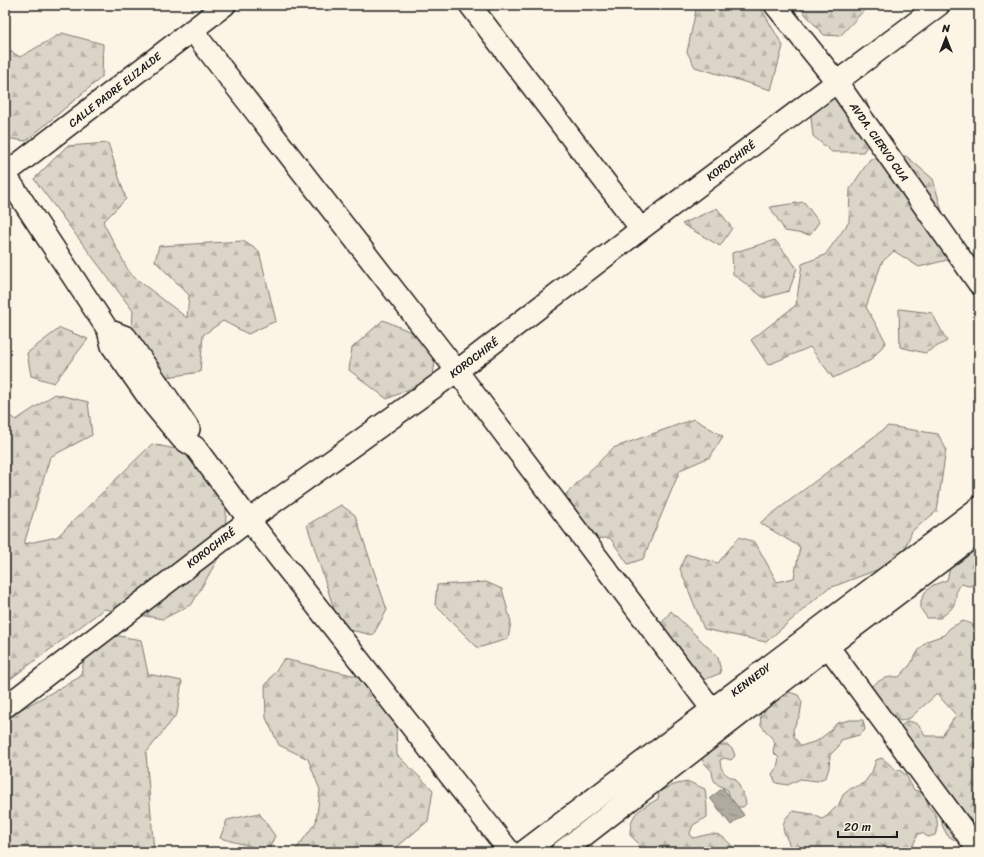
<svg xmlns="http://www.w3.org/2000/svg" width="984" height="857" viewBox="0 0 984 857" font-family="Sriracha,sans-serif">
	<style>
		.forest { fill: url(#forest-firs); stroke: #7c7872 }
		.water { fill: url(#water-ripples); stroke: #75726c }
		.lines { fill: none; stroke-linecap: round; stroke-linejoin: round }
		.minor-casing { stroke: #1c1c1c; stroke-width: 24 }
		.secondary-casing { stroke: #1c1c1c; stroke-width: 25 }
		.minor { stroke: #fcf5e5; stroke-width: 21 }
		.secondary { stroke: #fcf5e5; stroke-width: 22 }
		.labels { text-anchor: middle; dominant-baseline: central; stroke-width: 3; stroke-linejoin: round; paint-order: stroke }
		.street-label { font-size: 11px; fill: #1c1c1c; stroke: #fcf5e5 }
	</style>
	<defs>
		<pattern id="forest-firs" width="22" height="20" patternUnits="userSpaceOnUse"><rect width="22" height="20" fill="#dbd5c8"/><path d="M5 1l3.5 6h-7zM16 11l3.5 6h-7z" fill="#bbb6ab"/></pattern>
		<pattern id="water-ripples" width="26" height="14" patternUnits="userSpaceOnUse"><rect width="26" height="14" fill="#b0aba1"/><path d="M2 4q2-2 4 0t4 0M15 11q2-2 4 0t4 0" fill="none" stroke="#8e8a82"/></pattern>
	</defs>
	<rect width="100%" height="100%" fill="#fcf5e5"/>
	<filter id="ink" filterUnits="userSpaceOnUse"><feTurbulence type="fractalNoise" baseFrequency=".025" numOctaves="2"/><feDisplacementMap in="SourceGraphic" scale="8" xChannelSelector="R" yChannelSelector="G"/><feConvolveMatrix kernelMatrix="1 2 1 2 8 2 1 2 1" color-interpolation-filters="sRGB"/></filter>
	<g filter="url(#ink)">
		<!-- forest -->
		<path class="forest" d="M697 5H759L783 46 771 90 695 67 687 52Z
			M797 5H869L840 36 824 35Z
			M62 33 103 44 102 77 26 141 5 138V48L20 57Z
			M822 97 866 100 877 132 863 152H832L813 136 810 108Z
			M108 143 126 199 103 222 130 274 187 318 189 295 155 261 159 246 243 241 259 251 276 321 248 334 223 321 203 335 200 372 129 383 133 311 34 179 67 146Z
			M906 156 933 179 955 258 919 267 894 251 882 262 866 307 886 342 871 360 833 378 810 347 768 365 751 340 796 305 802 264 825 255 849 222 850 189 870 159Z
			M804 202 819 222 810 235 785 231 770 207Z
			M717 208 732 228 720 246 682 224Z
			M775 240 797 268 789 291 764 298 733 274 732 253Z
			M899 309 932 313 947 341 925 353 900 347Z
			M383 320 423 337 435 363 432 379 387 399 349 370 352 348Z
			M60 328 88 339 54 383 31 376 27 353Z
			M55 394 88 402 92 435 50 457 24 544 57 537 152 444 203 455 227 498 224 548 192 604 163 619 104 609 5 683V413L16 420Z
			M694 419 723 436 710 457 680 470 643 559 628 564 610 538 573 539 560 500 613 448Z
			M888 426 938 434 946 449 937 511 912 531 900 561 827 589 766 642 704 629 680 569 686 554 718 563 739 537 755 542 777 582 794 578 800 547 760 523Z
			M341 505 355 515 387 610 373 635 340 628 307 525Z
			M979 539V585L968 586 962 584C953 588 958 597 954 604 952 610 945 614 940 618H927L921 609V601L925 592 933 585 947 580 950 568Z
			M486 582 502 589 511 622 508 639 478 648 435 605 437 585Z
			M671 611 718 657 721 673 691 685 665 664 654 633Z
			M963 621 972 624 979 634V843L963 844 956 841 947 835 942 825 943 808 900 733 901 726 907 721C917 722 922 727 925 736H942L956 715 937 694 910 718 901 721 891 716H867L860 708 859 696C873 686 881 675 899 677L910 665 920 648 927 641 944 635 950 628Z
			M92 631 141 640 148 674 182 681 177 714 146 753 154 852H5V718L80 677Z
			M284 659 369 679 396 722 397 755 433 790 428 821 391 852H294L316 822 320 790 308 759 279 745 266 718 265 686Z
			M789 692 798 695 802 702 800 715 793 729 794 737 801 746 817 741 830 731 837 723 850 720H863L865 730 859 735 841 740 838 747 830 755 829 768 826 777 817 781 800 779 788 785 776 783 772 774 777 767 779 758 773 752 775 742 761 725 760 711 783 694Z
			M722 745H728L733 750 735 756 731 760 724 758 720 760C720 771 726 776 736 779 739 787 745 795 746 804L743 807H734L730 800 728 790C717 784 713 784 712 771L703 762 700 753Z
			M882 758 895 769 901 771 906 775 914 790C926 793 926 795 928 806 937 814 940 824 935 835L928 837 922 833 918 834 910 852H892L880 844 873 848 866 849 863 852H790L791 851C790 841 780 831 784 822 785 818 790 814 792 811L812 814 822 819 827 816 839 804 843 795 850 789 864 783 872 772 876 760Z
			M689 782 705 789 707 807V817L693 825 690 833 692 838C701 837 713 831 721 836 725 838 734 848 738 852H640L638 843 630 835C630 812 640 809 658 799L659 792C669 786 678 783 689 782Z
			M259 813 275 836 268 851 220 838 227 820Z"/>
		<!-- water -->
		<path class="water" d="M723 788 744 815 731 825 710 798Z"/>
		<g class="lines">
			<defs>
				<path id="minor" d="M470 5 641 229
					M775 5 836 81 979 284
					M192 30 457 371 723 724
					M5 174 108 330 112 346 153 404 182 439 195 447 249 520 510 852
					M5 174 225 5
					M108 330 126 337 189 429
					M818 633 979 851
					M5 707 249 520 457 371 641 229 939 5"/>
				<path id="secondary" d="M524 852 979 508
					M562 852 828 646 979 532"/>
			</defs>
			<!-- minor casing -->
			<use href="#minor" class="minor-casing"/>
			<!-- secondary casing -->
			<use href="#secondary" class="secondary-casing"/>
			<!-- minor -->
			<use href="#minor" class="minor"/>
			<!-- secondary -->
			<use href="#secondary" class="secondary"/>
		</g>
	</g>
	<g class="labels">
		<!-- street labels -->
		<g class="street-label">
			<text transform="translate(115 90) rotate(-38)">CALLE PADRE ELIZALDE</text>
			<text transform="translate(879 142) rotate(55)">AVDA. CIERVO CUA</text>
			<text transform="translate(731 161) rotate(-37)">KOROCHIRÉ</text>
			<text transform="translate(474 358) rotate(-37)">KOROCHIRÉ</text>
			<text transform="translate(211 548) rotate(-37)">KOROCHIRÉ</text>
			<text transform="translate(751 680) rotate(-37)">KENNEDY</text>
		</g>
	</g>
	<!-- margin -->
	<rect width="984" height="857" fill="none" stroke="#fcf5e5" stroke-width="20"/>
	<rect x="10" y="10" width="964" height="837" fill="none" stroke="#1c1c1c" stroke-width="1.5" filter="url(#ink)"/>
	<!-- north arrow -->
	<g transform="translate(946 38)" stroke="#fcf5e5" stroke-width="3" paint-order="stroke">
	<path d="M0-3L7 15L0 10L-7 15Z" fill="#1c1c1c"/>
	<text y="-6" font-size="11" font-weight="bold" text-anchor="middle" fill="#1c1c1c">N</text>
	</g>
	<!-- scale -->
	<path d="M838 831v6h59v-6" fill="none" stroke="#1c1c1c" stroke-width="2"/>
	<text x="844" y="831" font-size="12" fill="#1c1c1c" stroke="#fcf5e5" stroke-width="3" paint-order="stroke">20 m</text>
</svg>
